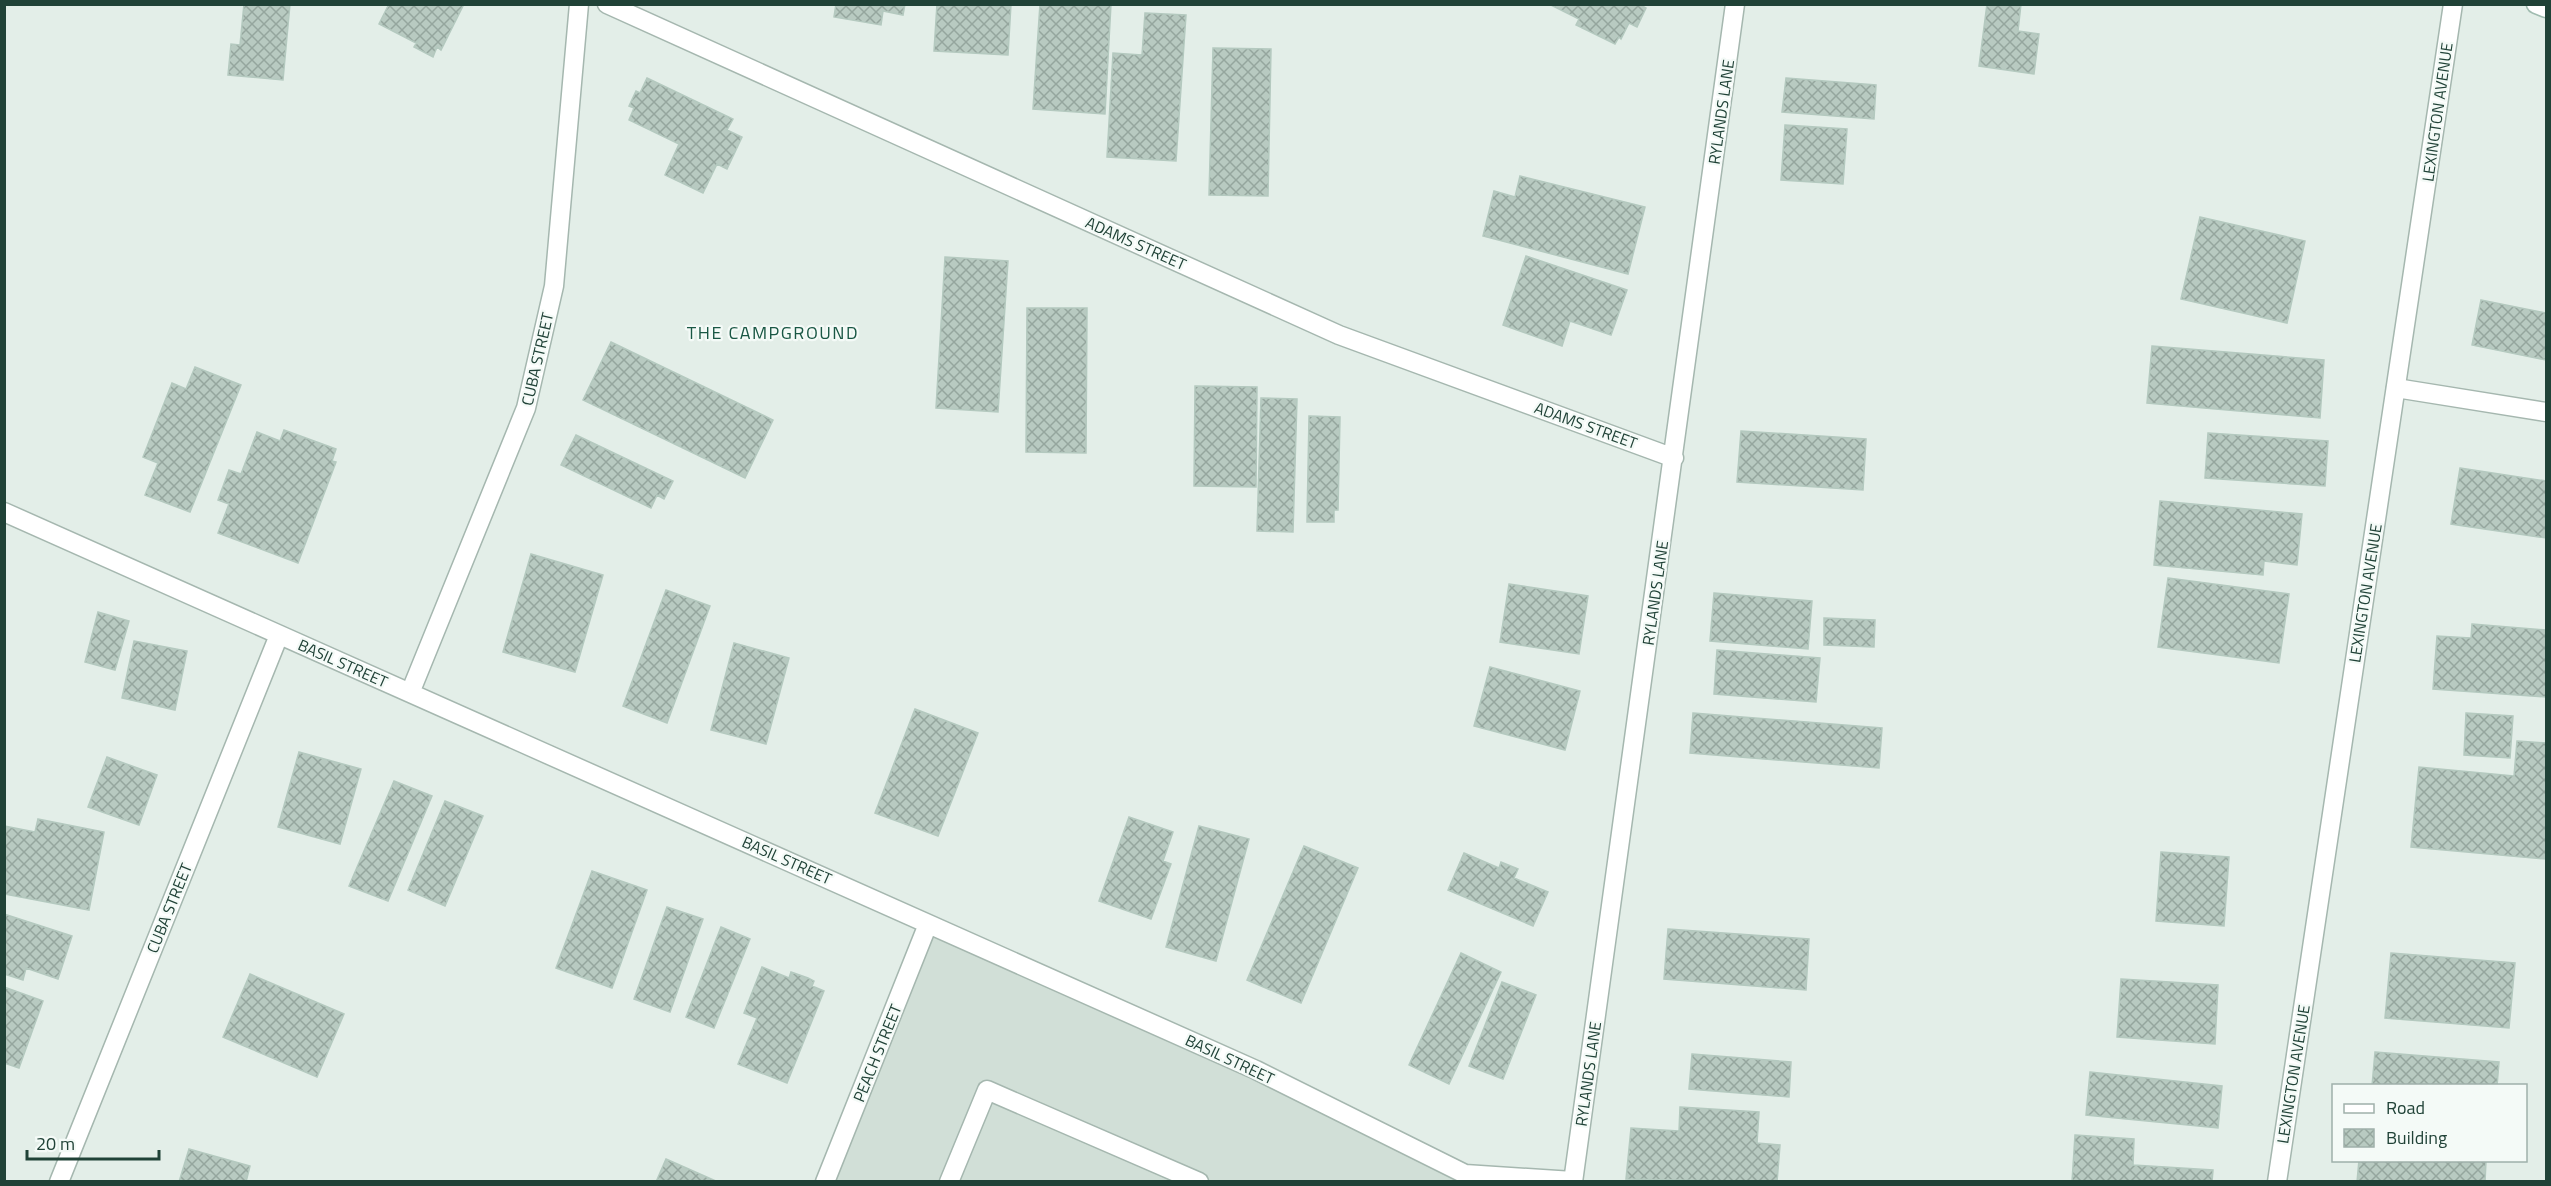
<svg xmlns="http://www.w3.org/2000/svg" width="2551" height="1186" viewBox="0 0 2551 1186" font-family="'Titillium Web',sans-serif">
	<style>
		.built { fill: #d1dfd7 }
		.building { fill: url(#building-cross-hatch); stroke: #b4c9bf; stroke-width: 1.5 }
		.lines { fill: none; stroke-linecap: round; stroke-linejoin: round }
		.lane-casing { stroke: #a5b7af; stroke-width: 21 }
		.street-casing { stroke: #a5b7af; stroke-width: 21 }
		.secondary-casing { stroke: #a0bcb0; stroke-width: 21 }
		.lane { stroke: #fff; stroke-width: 18 }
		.street { stroke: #fff; stroke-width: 18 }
		.secondary { stroke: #fff; stroke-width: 18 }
		.labels { text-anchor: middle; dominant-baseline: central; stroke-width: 4.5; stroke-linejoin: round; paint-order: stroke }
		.street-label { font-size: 16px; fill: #204237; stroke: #f4faf7 }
		.neighbourhood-label { font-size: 18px; letter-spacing: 1.5px; fill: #195744; stroke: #f4faf7 }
	</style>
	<defs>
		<pattern id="building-cross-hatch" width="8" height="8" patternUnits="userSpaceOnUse" patternTransform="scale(1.5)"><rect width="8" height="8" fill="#b8cac1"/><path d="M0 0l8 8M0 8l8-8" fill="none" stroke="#95a69e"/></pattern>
	</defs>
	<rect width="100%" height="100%" fill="#e3eee8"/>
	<!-- built -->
	<path class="built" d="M928 924 1465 1174 1573 1182H825Z"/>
	<!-- building -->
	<path class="building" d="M244 4H290L283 80 228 75 231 44 240 45Z
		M464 4 441 50 437 47 433 57 414 47 419 39 416 43 379 24 389 4Z
		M836 4H905L903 15 883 11 881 25 834 17Z
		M937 4H1011L1008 55 934 51Z
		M1040 4H1111L1105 114 1033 109Z
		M1549 4H1639L1646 8 1637 27 1629 23 1621 39 1619 37 1615 44 1576 25 1579 19Z
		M1987 4H2021L2018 31 2039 34 2034 74 1979 66Z
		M1145 13 1186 15 1176 161 1107 157 1113 53 1142 55Z
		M1213 48 1271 49 1268 196 1209 195Z
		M647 78 733 119 727 130 742 137 727 169 717 164 703 193 665 175 679 144 629 120 634 108 629 106 636 91 640 93Z
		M1786 78 1876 85 1874 119 1782 112Z
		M1785 125 1847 129 1843 184 1781 180Z
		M1520 176 1645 207 1628 274 1483 236 1494 191 1515 197Z
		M2200 217 2305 241 2287 323 2181 299Z
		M1526 256 1627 290 1611 335 1570 321 1562 346 1503 325Z
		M945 257 1008 261 998 412 936 408Z
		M2481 300 2546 313V360L2472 345Z
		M1027 308H1087L1086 453 1026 452Z
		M611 342 773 420 745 478 583 400Z
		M2152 346 2324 360 2320 418 2147 403Z
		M195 367 241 385 190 512 145 495 158 463 143 457 172 383 186 389Z
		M1195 386 1257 387 1256 487 1194 486Z
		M1261 398 1297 399 1293 532 1257 531Z
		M1309 416 1340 417 1338 510H1334V522H1307Z
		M284 430 336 449 332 461 336 462 298 563 218 533 229 504 218 500 229 470 241 474 257 432 280 441Z
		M1741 431 1866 439 1863 490 1737 482Z
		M2208 433 2328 441 2325 486 2205 478Z
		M576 435 673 481 664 499 657 495 651 508 561 465Z
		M2460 468 2546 481V538L2451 524Z
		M2160 501 2302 514 2297 565 2264 561 2263 575 2154 565Z
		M531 554 603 575 575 672 503 652Z
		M2168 578 2289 594 2279 663 2158 647Z
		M1509 584 1588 596 1579 654 1500 642Z
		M666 590 710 606 667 723 623 706Z
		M1714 593 1812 601 1808 649 1710 641Z
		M98 612 129 621 115 670 85 662Z
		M1824 618 1875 620 1874 647 1824 645Z
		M2472 624 2546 630V697L2433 689 2437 636 2471 638Z
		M134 641 187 651 175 710 122 698Z
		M734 643 789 658 766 744 711 730Z
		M1717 650 1820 658 1816 702 1714 694Z
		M1490 667 1580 691 1565 750 1474 726Z
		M915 709 978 733 938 836 875 813Z
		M1693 713 1882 728 1879 768 1690 753Z
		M2466 713 2513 716 2510 758 2464 755Z
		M2517 741 2546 743V859L2411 847 2419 767 2514 776Z
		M299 752 361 769 340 844 278 827Z
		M107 757 157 775 139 825 88 807Z
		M394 781 432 796 388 901 349 886Z
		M445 801 483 816 445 906 408 890Z
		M1129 817 1173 832 1163 861 1171 864 1151 919 1099 901Z
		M38 819 104 832 89 910 4 894V826L35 832Z
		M1199 826 1249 839 1216 961 1166 947Z
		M1304 846 1358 868 1301 1003 1247 980Z
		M2161 852 2229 857 2224 926 2156 921Z
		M1464 853 1499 868 1501 862 1518 869 1514 878 1548 892 1533 926 1448 890Z
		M592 871 647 890 612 988 556 968Z
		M667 907 703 919 670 1012 634 999Z
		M4 914 72 936 58 979 26 968 23 980 4 974Z
		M721 927 750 939 714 1028 686 1017Z
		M1668 929 1809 939 1806 990 1664 979Z
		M1461 953 1501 972 1449 1084 1409 1065Z
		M2391 953 2515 963 2509 1028 2385 1018Z
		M762 967 789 978 791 972 808 978 814 981 812 986 824 991 787 1083 738 1064 757 1018 744 1013Z
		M250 974 344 1014 317 1077 223 1037Z
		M2121 979 2218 985 2215 1044 2117 1037Z
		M1502 982 1536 995 1503 1079 1469 1066Z
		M4 987 43 1001 19 1068 4 1063Z
		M2375 1052 2499 1062 2497 1086H2372Z
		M1692 1054 1791 1062 1789 1097 1689 1089Z
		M2090 1072 2222 1086 2218 1128 2086 1115Z
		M1680 1107 1759 1112 1757 1143 1780 1145 1777 1182 1626 1179 1631 1128 1679 1131Z
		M2075 1135 2134 1139 2133 1165 2213 1170 2212 1182H2072Z
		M189 1149 250 1166 246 1182H179Z
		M666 1159 718 1182H656Z
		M2359 1160 2486 1161 2485 1182H2357Z"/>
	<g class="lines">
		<defs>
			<path id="lane" d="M2396 388 2546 412
				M949 1182 987 1090 1199 1182"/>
			<path id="street" d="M607 4 1339 335 1674 458
				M4 512 1256 1070 1465 1174 1573 1181
				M410 693 526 408 554 286 579 4
				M59 1182 279 635
				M825 1182 928 924
				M1573 1182 1735 4
				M2277 1182 2453 4"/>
			<path id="secondary" d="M2536 4 2546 8"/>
		</defs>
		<!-- lane casing -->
		<use href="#lane" class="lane-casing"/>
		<!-- street casing -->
		<use href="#street" class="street-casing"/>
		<!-- secondary casing -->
		<use href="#secondary" class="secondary-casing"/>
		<!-- lane -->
		<use href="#lane" class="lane"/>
		<!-- street -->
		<use href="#street" class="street"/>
		<!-- secondary -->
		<use href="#secondary" class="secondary"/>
	</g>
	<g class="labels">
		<!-- street labels -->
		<g class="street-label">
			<text transform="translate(1721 112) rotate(-82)">RYLANDS LANE</text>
			<text transform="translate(2437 112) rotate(-82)">LEXINGTON AVENUE</text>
			<text transform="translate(1136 243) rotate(24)">ADAMS STREET</text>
			<text transform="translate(537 359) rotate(-77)">CUBA STREET</text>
			<text transform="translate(1586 425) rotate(20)">ADAMS STREET</text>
			<text transform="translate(1655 593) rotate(-82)">RYLANDS LANE</text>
			<text transform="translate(2365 593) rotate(-81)">LEXINGTON AVENUE</text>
			<text transform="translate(343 663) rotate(24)">BASIL STREET</text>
			<text transform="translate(787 860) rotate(24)">BASIL STREET</text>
			<text transform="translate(169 908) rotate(-68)">CUBA STREET</text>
			<text transform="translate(877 1053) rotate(-68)">PEACH STREET</text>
			<text transform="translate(1230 1059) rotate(25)">BASIL STREET</text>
			<text transform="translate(1588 1074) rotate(-82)">RYLANDS LANE</text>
			<text transform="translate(2293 1074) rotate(-81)">LEXINGTON AVENUE</text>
		</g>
		<!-- neighbourhood labels -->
		<g class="neighbourhood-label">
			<text x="773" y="332">THE CAMPGROUND</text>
		</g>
	</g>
	<!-- border -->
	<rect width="2551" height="1186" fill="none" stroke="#204237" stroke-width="12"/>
	<!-- legend -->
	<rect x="2332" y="1084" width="195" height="78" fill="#f4faf7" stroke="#9fb0aa" stroke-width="1.5"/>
	<rect x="2344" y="1104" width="30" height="9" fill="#ffffff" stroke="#9fb0aa" stroke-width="1.5"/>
	<text x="2386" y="1114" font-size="18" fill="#204237">Road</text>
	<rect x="2344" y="1129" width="30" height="18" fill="url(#building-cross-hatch)" stroke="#9fb0aa" stroke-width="1.5"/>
	<text x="2386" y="1144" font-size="18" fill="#204237">Building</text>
	<!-- scale -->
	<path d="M27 1150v9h132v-9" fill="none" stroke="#204237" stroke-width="3"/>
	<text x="36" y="1150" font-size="18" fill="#204237" stroke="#f4faf7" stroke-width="4.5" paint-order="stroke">20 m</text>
</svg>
